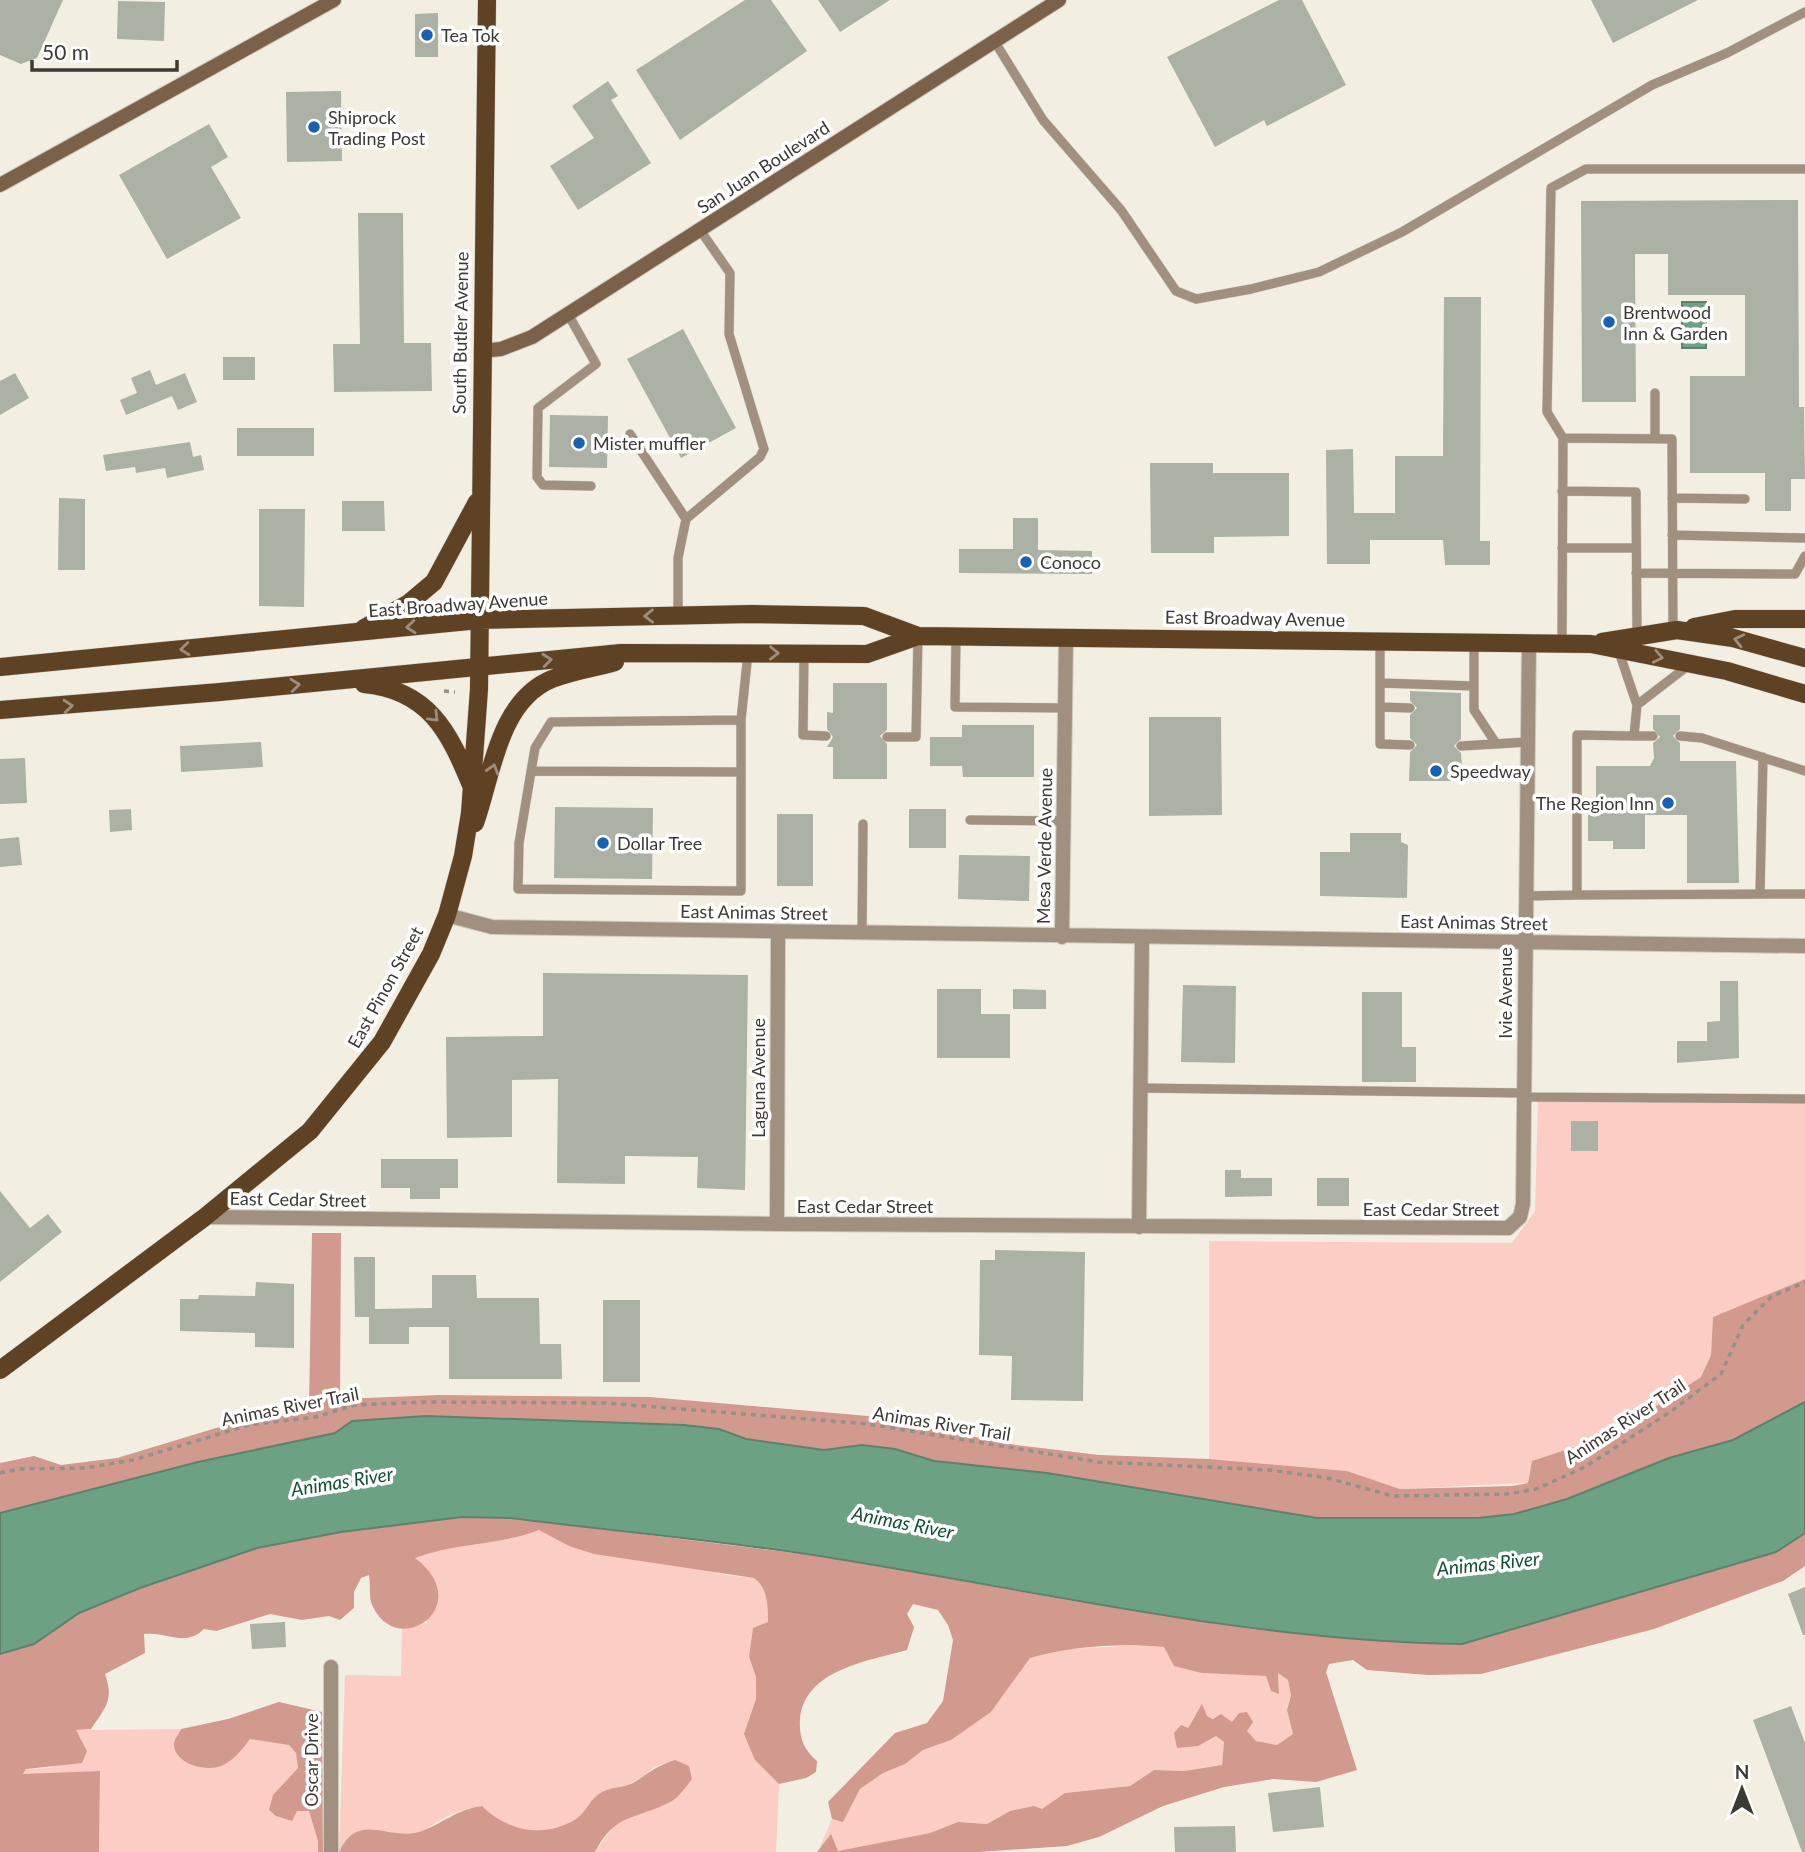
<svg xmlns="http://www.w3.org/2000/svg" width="1805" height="1852" viewBox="0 0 1805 1852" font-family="Lato,sans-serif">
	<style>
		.green { fill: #fccdc4 }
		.forest { fill: #d2998e }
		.water { fill: #6da184; stroke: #5e826c; stroke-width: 2 }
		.building { fill: #abb1a5 }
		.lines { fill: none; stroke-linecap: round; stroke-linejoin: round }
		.lane-casing { stroke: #cecbbf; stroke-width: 10 }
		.street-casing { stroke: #cecbbf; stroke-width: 16 }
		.secondary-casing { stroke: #cecbbf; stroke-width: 16 }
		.primary-casing { stroke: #cecbbf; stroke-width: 19 }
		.path { stroke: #939188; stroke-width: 3.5; stroke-dasharray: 5 5; stroke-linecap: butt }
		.lane { stroke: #a18f7f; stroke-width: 9 }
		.street { stroke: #a18f7f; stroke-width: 14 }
		.secondary { stroke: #7b614a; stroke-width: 14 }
		.primary { stroke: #5f4124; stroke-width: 18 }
		.oneway { stroke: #9f8d7c }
		.poi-dot { fill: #1862b1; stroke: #fff; stroke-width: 2.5 }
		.labels { text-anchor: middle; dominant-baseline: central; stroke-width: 7; stroke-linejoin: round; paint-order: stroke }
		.poi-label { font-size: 18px; fill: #3c3a35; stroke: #fff; text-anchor: start }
		.street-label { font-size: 18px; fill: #3c3a35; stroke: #fff }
		.water-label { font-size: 19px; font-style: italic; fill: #105133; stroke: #fff }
	</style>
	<rect width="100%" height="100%" fill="#f2efe2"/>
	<!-- green -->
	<path class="green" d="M1538 1101 1805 1104V1279L1713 1317 1711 1355 1701 1377 1613 1434 1532 1461 1528 1483 1400 1489 1347 1471 1209 1459V1241L1512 1243 1535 1211Z
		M539 1530 552 1537 726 1575 754 1578 762 1583 768 1602V1623L749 1657 756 1677 755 1760 779 1784 776 1852H595L613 1827 692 1779 689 1766C661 1754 654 1771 632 1783 622 1788 610 1787 601 1793 591 1799 587 1809 580 1817 566 1832 525 1833 507 1826 497 1822 489 1813 482 1806 465 1808 450 1814 435 1823 431 1825 426 1830 421 1832 392 1842 366 1815 339 1850L345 1675 401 1676 402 1629 427 1623 414 1558C456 1543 498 1546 539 1530Z
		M1144 1645 1164 1647 1202 1673 1266 1676 1271 1691 1279 1693 1278 1672 1288 1680 1291 1696 1287 1710 1293 1734 1277 1745 1256 1741C1241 1723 1217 1717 1194 1716L1188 1728 1198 1746 1216 1736 1224 1742 1222 1765 1184 1771 1154 1770 1130 1786 1065 1793 1042 1809 1010 1811 987 1824 958 1822 930 1833 838 1851 820 1847 832 1819 843 1822 860 1789 883 1773 905 1764 923 1750 951 1740 991 1712 1030 1658 1068 1649Z
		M181 1729 174 1742 191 1764C219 1770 233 1763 250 1739L288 1744 296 1753 298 1768 282 1785 297 1811H309L318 1841V1852H99L100 1771 23 1775 26 1769 50 1768 87 1751 76 1730Z"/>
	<!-- forest -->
	<path class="forest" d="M312 1233H341L340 1399 440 1395 649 1397 868 1416 1016 1445 1099 1455 1209 1459 1347 1471 1400 1489 1512 1486 1528 1483 1532 1461 1613 1434 1701 1377 1711 1355 1713 1317 1805 1279V1402L1733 1440 1669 1458 1567 1499 1514 1514 1478 1518H1317L1047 1473 934 1461 895 1449 862 1445 824 1450 746 1439 719 1429 684 1425 426 1416 352 1421 335 1433 198 1462 0 1513V1463L34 1456 61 1465 117 1458 236 1422 302 1413 309 1407Z
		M462 1517 511 1518 835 1558 1079 1602 1409 1643 1462 1644 1776 1552 1805 1533V1566L1783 1581 1654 1629 1481 1674 1428 1675 1367 1670 1353 1660 1329 1664 1326 1672 1357 1770 1316 1782 1273 1779 1224 1787 1163 1806 1099 1837 1067 1846 979 1852H817L831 1834 838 1851 930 1833 958 1822 987 1824 1010 1811 1034 1806 1042 1809 1065 1793 1130 1786 1154 1770 1184 1771 1222 1765 1224 1742 1216 1736 1198 1746 1177 1748 1174 1733 1181 1725 1188 1728 1202 1704 1207 1716 1213 1719 1221 1714 1232 1722 1239 1713 1247 1712 1253 1722 1247 1731 1256 1741 1277 1745 1293 1734 1287 1710 1291 1696 1288 1680 1278 1673 1279 1694 1271 1691 1266 1676 1202 1673 1174 1666 1164 1647C1120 1643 1073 1646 1030 1658L991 1712 951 1740 923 1750 905 1764 883 1773 860 1789 843 1822 832 1819 828 1802 895 1733 927 1723 943 1701 953 1640 948 1625 938 1610 913 1604 907 1614 914 1627 907 1650C869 1661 805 1669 800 1719 799 1737 803 1749 817 1761L816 1772 806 1778 779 1784 755 1760 744 1734 756 1699V1677L749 1657 753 1628 768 1622C768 1606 768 1588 754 1578L594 1554 569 1546 539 1530C497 1546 458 1542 415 1558 477 1605 399 1660 373 1607 368 1598 371 1585 369 1575L361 1578 354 1592V1608L340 1620 329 1616 302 1620 270 1614 216 1631 204 1629C184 1648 168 1631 144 1634L145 1653 105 1674C114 1700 106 1707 91 1729L76 1730 87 1751 82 1763 26 1769 23 1774 100 1771 99 1852H0V1654L33 1644 79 1613 140 1588 257 1548 341 1532Z
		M279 1702 322 1712 323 1852H318V1841L309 1811H297L292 1821 276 1816 269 1810 273 1795 298 1768 296 1753 289 1745 250 1739C242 1750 233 1761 221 1766 206 1772 174 1764 174 1744 174 1739 179 1734 181 1729L228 1719Z
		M675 1760 689 1766 692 1779C686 1787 679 1797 670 1802 636 1820 616 1812 595 1852H339C359 1809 391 1843 422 1831 443 1823 458 1809 482 1806 507 1831 544 1839 576 1819 586 1813 590 1798 602 1792 611 1787 623 1788 633 1783 649 1773 656 1766 675 1760Z"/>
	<!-- water -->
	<path class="water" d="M1682 302H1706V348H1682Z
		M1805 1402V1533L1776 1552 1462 1644C1251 1641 1044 1592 838 1559 730 1541 620 1532 511 1518L462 1517 341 1532 257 1548 140 1588 79 1613 34 1644 0 1654V1513L198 1462 335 1433 352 1421 426 1416 684 1425 719 1429 746 1439 824 1450 862 1445 895 1449 934 1461 1047 1473 1317 1518H1478L1514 1514 1567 1499 1669 1458 1733 1440Z"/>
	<!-- building -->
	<path class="building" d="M0 0H63L37 58 21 64 0 55Z
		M745 0H771L807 51 680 140 636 70Z
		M818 0H890L840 32Z
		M1279 0H1302L1346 85 1267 126 1264 120 1215 147 1167 57Z
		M1591 0H1698L1613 43Z
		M118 1 165 2 164 41 117 39Z
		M438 13V57H415V14Z
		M608 81 618 96 611 100 651 163 578 210 550 166 594 138 572 106Z
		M341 91 342 161 287 162 286 92Z
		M209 124 228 157 211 167 241 218 167 259 119 175Z
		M1798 200 1799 407H1804L1805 479H1791V511H1765V473H1690V376H1745V295H1668V254H1635L1636 402H1582L1581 201Z
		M358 213H403L404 343H431L432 391 334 392 333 344H360Z
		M1444 297H1481L1480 541H1490V565H1445L1443 540H1370V564H1327L1326 450 1353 449 1354 513H1395V456H1443Z
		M683 329 736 428 681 458 627 359Z
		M223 357H255V380H223Z
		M150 370 156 385 185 373 197 402 178 410 172 396 126 415 120 400 137 393 131 378Z
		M15 373 29 398 0 415V381Z
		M550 415 608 416 607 468 549 467Z
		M237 428H314V456H237Z
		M190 442 193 457 201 455 204 470 167 478 165 468 136 473 135 467 106 471 103 455Z
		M1150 463H1213V473H1289V536L1214 537V553H1151Z
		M59 498 85 499V570H58Z
		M342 501H384L385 531H342Z
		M259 509H305L304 607 259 606Z
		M1013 518H1038V550L1092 551V574L959 573V549H1013Z
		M833 683H887V730L880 736 887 744V779H833V747H827L833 737 827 729V712L833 713Z
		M1410 691 1461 693V739L1454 746 1461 753 1463 781H1409L1410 752 1417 745 1410 738V715L1417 708 1410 701Z
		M1653 715H1680V729L1673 736 1680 743V761H1736L1739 883H1687V815H1645V849H1613V841H1588V815H1596V766H1650L1654 758 1653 743 1660 737 1653 729Z
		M1149 717H1221L1222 815 1149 816Z
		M962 725H1034V777H963L962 766H930V737H962Z
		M261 742 263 767 181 772 180 746Z
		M25 758 27 803 0 804V759Z
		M555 807 653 808 652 879 554 878Z
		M131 809 132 830 110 832 109 810Z
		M909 809H946V848H909Z
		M777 814H813V886H777Z
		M1350 833H1401V842L1408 845 1407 898 1320 896V852H1350Z
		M19 837 22 865 0 867V839Z
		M959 855 1030 856 1029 901 958 899Z
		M543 973 748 975 745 1190 697 1188 698 1157 625 1156V1184L557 1183 558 1079 512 1080V1137L447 1138 446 1037 543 1036Z
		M1720 981H1738L1739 1058 1677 1063V1041H1707V1022L1720 1021Z
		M1183 985 1236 986 1235 1063 1181 1062Z
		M937 989H981V1014H1010V1058H937Z
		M1013 989 1046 990V1009H1013Z
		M1362 992H1402V1047H1416V1082H1362Z
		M1571 1121H1598V1151H1571Z
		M381 1159H458V1188H440V1199H410V1188H381Z
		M1225 1170H1241V1178H1272V1196L1225 1197Z
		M1317 1178H1349V1206H1317Z
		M0 1191 30 1228 48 1214 62 1232 0 1282Z
		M995 1250 1085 1252 1083 1401 1011 1400 1012 1356 979 1355 980 1260H995Z
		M354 1257H375V1309L432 1308V1275H476L477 1298H539L540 1344H561L562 1379H449V1327H409V1344H369V1317H355Z
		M256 1282 294 1284V1348L255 1347V1333L180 1331V1299H198L199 1295 255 1296Z
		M603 1300H640V1382H603Z
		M1805 1587V1635H1803L1788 1594Z
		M285 1622 286 1647 252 1649 250 1624Z
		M1791 1706 1805 1743V1852H1802L1753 1720Z
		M1320 1787 1324 1827 1273 1832 1268 1793Z
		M1235 1826 1236 1852H1175L1174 1827Z"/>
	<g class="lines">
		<defs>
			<path id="lane" d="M995 42 1043 120 1121 210 1176 291 1196 299 1251 289 1319 272 1402 232 1652 85 1727 53 1805 12
				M568 314 596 364 538 408 537 477 543 485 591 486
				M1655 393V439
				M630 434 686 519
				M1563 438 1547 412 1551 188 1586 169H1805
				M1562 491 1636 492 1637 636
				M1672 498 1745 499
				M1672 535 1805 538
				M1562 548H1636
				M1636 573 1795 574 1805 556
				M678 616V558L686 519 760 457 764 449 729 334 730 273 700 230
				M956 636 955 707 1065 708
				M1380 641V744L1410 745
				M1562 643 1563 438 1672 439 1673 630
				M1618 649 1637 705 1689 665
				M804 654 803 735 826 736
				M1380 683 1474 686V642
				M1474 686V710L1495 742
				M1380 707 1410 708
				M741 720V891L518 889 519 843 535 748 551 722 741 720 748 653
				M1634 736H1653
				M1680 736 1702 738 1805 771
				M887 737H916L918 636
				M1461 746 1528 742
				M531 771 740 772
				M970 820 1063 821
				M1760 894 1763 757
				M1577 895 1805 894
				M1525 896 1577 895V735L1634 736 1637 705
				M862 933 863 824
				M1141 1088 1523 1093
				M1523 1097 1805 1099"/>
			<path id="street" d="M447 915 492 927 1805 946
				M1062 937 1066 637
				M205 1217 777 1224 1508 1228 1520 1217 1523 1204 1529 642
				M777 1224 778 932
				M1139 1227 1142 937
				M331 1667V1852"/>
			<path id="secondary" d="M0 185 334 0
				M481 351 501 349 532 337 1059 0"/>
			<path id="primary" d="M1694 627 1735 619H1805
				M364 628 409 603 434 582 477 502
				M1602 642 1677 630 1733 638 1805 658
				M0 667 479 620 751 614 864 616 918 636 1591 644 1727 671 1805 694
				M364 684C429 690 449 732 471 785
				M0 710 220 692 621 653 867 654 918 636
				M475 823C492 776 498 701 552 679 572 671 594 668 615 662
				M0 1370 205 1217 310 1131 382 1042 431 954 447 915 463 856 470 813 479 689 487 0"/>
		</defs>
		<!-- lane casing -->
		<use href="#lane" class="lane-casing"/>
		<!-- street casing -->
		<use href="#street" class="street-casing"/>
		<!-- secondary casing -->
		<use href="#secondary" class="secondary-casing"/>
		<!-- primary casing -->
		<use href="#primary" class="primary-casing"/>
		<!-- path -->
		<path class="path" d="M444 691 455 692
			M0 1473 19 1469 85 1468 133 1460 249 1425 316 1417 354 1405 427 1402 606 1403 868 1424 1098 1462 1270 1470 1328 1478 1393 1496 1509 1494 1536 1489 1585 1467 1670 1412 1721 1374 1743 1325 1771 1297 1805 1282"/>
		<!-- lane -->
		<use href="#lane" class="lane"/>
		<!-- street -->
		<use href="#street" class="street"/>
		<!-- secondary -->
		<use href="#secondary" class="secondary"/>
		<!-- primary -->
		<use href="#primary" class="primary"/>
	</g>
	<!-- one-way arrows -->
	<defs><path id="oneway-chevron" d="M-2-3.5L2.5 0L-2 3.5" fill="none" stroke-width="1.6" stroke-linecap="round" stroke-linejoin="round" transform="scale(1.75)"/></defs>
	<g class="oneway">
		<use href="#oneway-chevron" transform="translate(649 616) rotate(179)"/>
		<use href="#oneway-chevron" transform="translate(411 627) rotate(175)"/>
		<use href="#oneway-chevron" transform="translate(1739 640) rotate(-167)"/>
		<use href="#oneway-chevron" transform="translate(185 649) rotate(174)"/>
		<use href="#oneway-chevron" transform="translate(774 653) rotate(1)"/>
		<use href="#oneway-chevron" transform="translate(1658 657) rotate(12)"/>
		<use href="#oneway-chevron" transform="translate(547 660) rotate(-6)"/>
		<use href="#oneway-chevron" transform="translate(295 685) rotate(-6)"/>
		<use href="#oneway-chevron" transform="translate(68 706) rotate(-5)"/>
		<use href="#oneway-chevron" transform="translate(434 717) rotate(45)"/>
		<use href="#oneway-chevron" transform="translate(493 769) rotate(-73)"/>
	</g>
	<!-- markers -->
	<g class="poi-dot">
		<circle cx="427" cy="35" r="7"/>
		<circle cx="314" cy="127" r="7"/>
		<circle cx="1609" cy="322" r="7"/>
		<circle cx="579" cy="443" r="7"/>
		<circle cx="1026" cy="562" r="7"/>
		<circle cx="1436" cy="771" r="7"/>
		<circle cx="1668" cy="803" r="7"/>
		<circle cx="603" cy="843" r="7"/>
	</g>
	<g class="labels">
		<!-- poi labels -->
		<g class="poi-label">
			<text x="441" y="35">Tea Tok</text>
			<text x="328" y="117">Shiprock<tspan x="328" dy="21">Trading Post</tspan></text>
			<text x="1623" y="312">Brentwood<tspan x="1623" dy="21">Inn &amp; Garden</tspan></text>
			<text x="593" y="443">Mister muffler</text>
			<text x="1040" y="562">Conoco</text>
			<text x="1450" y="771">Speedway</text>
			<text x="1654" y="803" text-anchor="end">The Region Inn</text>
			<text x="617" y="843">Dollar Tree</text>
		</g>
		<!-- street labels -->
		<g class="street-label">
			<text transform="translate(763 167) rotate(-33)">San Juan Boulevard</text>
			<text transform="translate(460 333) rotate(-89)">South Butler Avenue</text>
			<text transform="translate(458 604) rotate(-4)">East Broadway Avenue</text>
			<text transform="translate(1255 618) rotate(1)">East Broadway Avenue</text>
			<text transform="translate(1044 846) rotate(-89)">Mesa Verde Avenue</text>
			<text transform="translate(754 912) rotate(1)">East Animas Street</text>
			<text transform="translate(1474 922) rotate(1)">East Animas Street</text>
			<text transform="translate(385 987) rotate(-61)">East Pinon Street</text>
			<text transform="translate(1505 993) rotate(-90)">Ivie Avenue</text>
			<text transform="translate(758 1078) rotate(-90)">Laguna Avenue</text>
			<text transform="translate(298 1199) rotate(1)">East Cedar Street</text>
			<text x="865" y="1206">East Cedar Street</text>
			<text x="1431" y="1209">East Cedar Street</text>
			<text transform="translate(290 1406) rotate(-11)">Animas River Trail</text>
			<text transform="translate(1625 1421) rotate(-33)">Animas River Trail</text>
			<text transform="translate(942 1423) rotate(9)">Animas River Trail</text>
			<text transform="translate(311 1760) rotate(-90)">Oscar Drive</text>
		</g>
		<!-- water labels -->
		<g class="water-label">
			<text transform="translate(342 1481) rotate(-9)">Animas River</text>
			<text transform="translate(903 1522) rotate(11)">Animas River</text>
			<text transform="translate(1488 1563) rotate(-6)">Animas River</text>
		</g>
	</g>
	<!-- north arrow -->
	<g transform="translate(1742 1789)" stroke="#ffffff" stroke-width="5" paint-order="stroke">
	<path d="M0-5L12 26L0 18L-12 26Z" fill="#3c3a35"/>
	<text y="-10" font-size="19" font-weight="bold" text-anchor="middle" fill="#3c3a35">N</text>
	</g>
	<!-- scale -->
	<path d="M32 60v10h145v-10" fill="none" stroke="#3c3a35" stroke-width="3.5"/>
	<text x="42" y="60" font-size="21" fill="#3c3a35" stroke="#ffffff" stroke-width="5" paint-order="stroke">50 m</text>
</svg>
